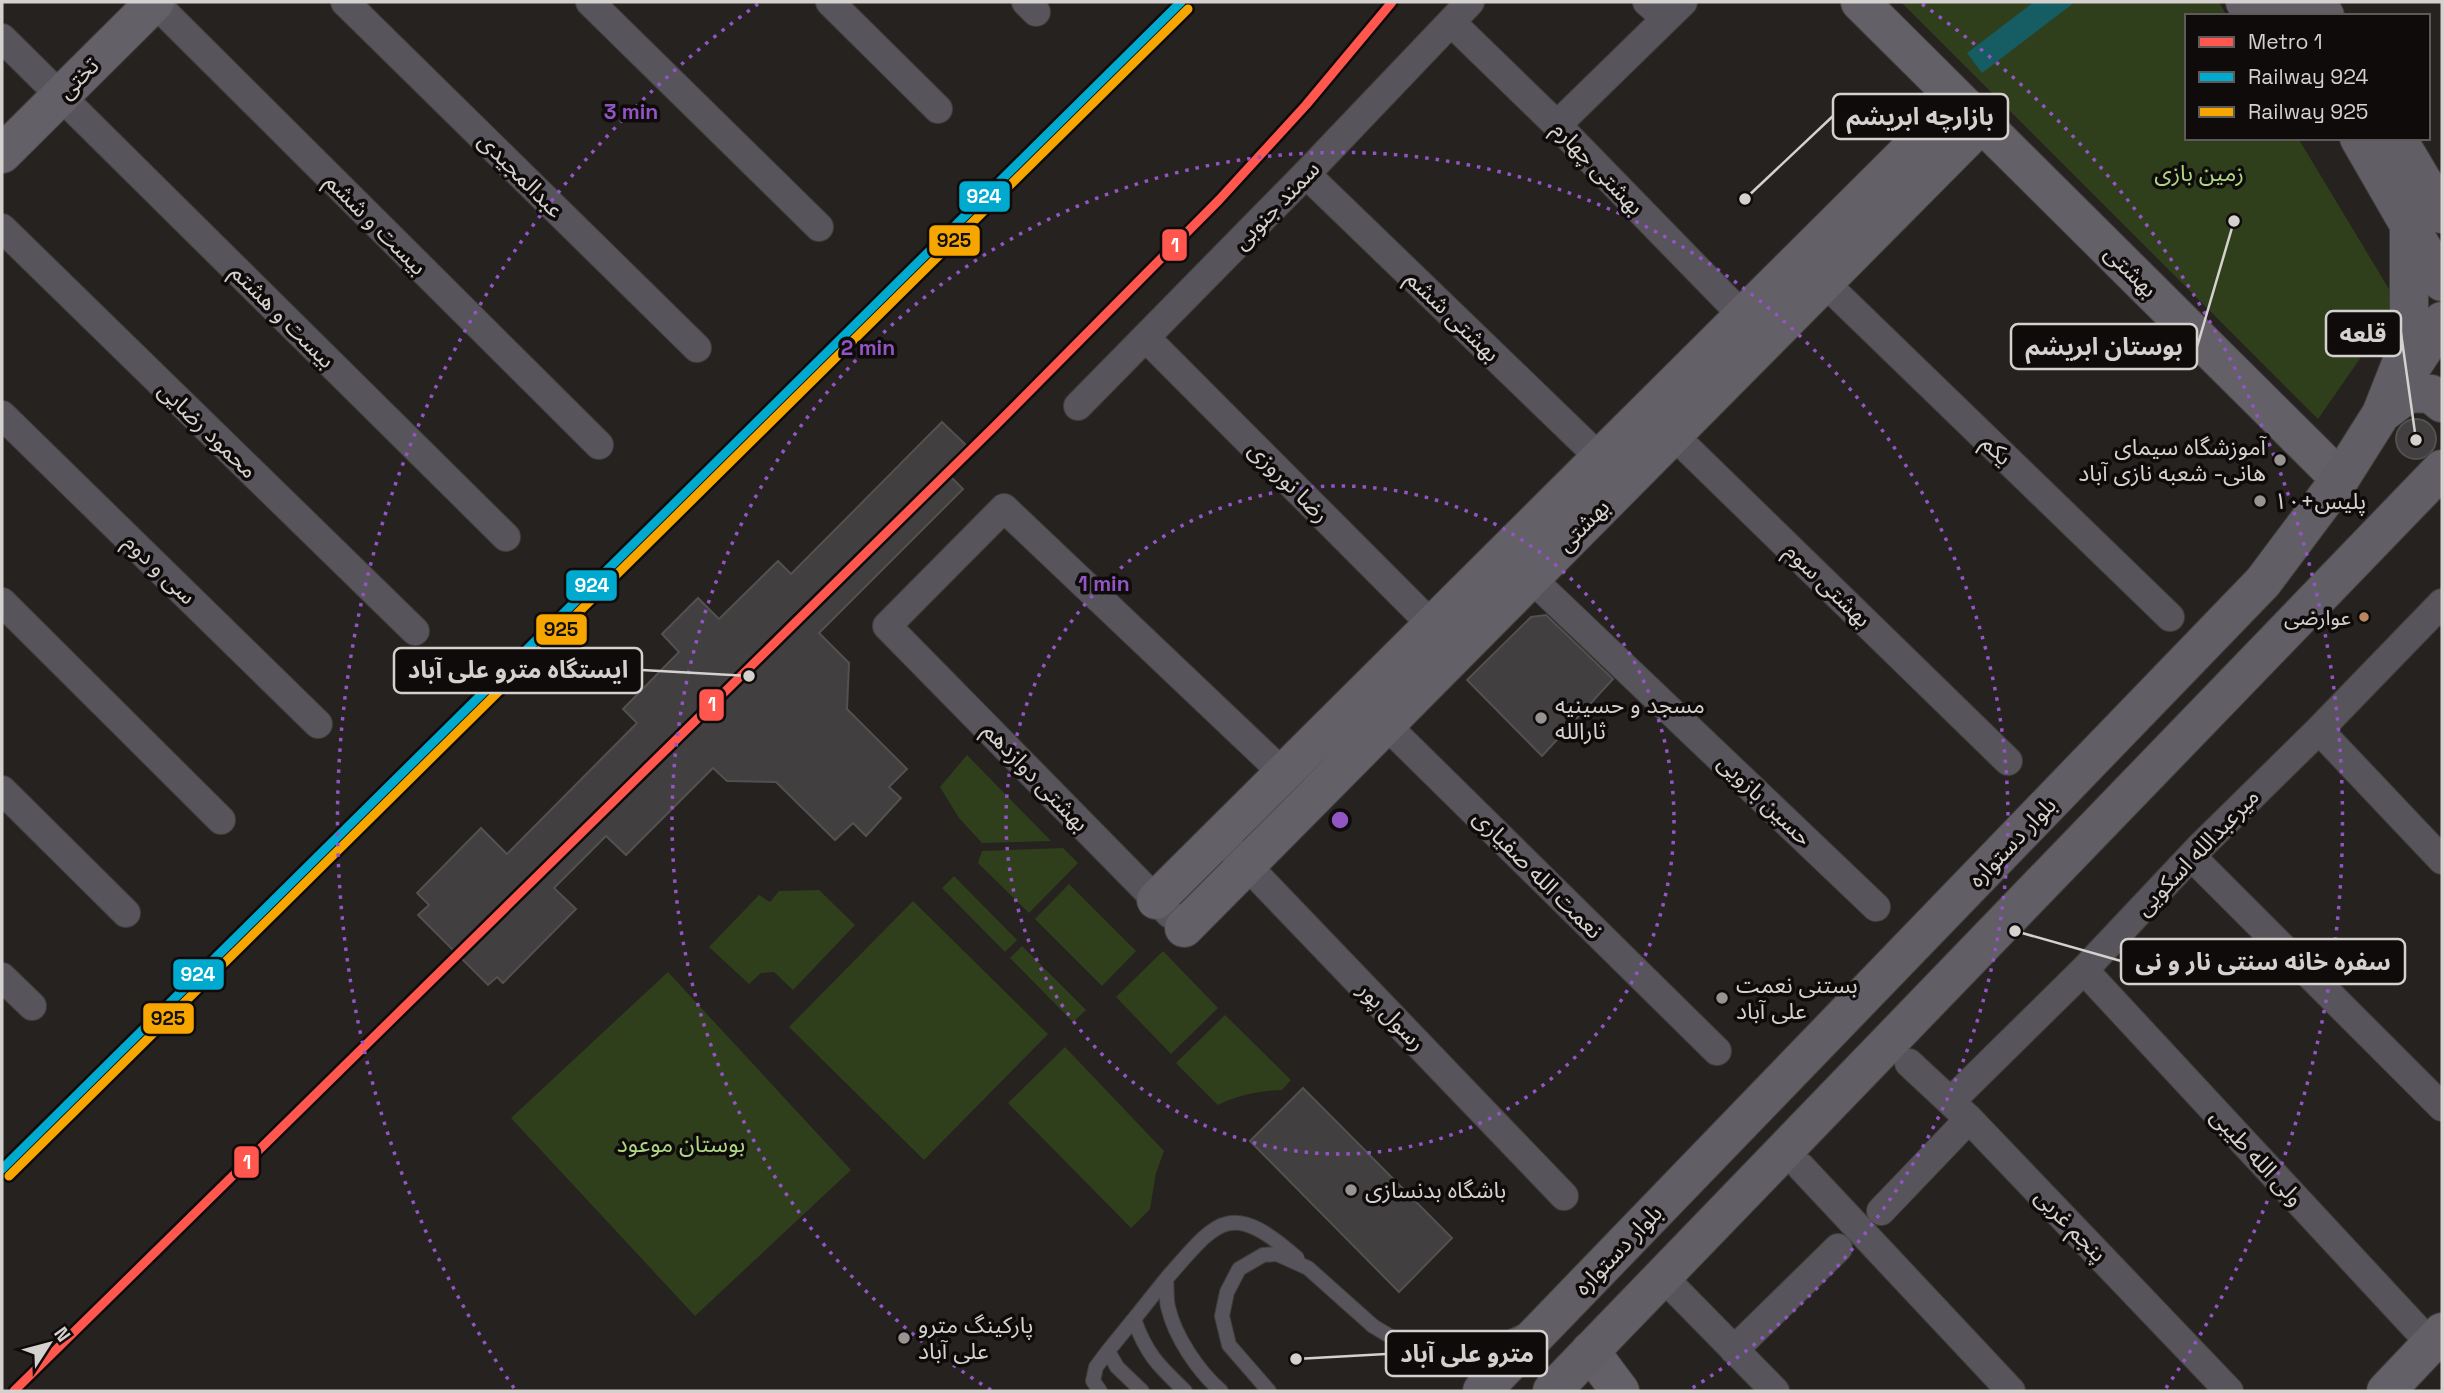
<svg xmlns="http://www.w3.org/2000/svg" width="2444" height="1393" viewBox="0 0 2444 1393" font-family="'Space Grotesk','Noto Sans Arabic',sans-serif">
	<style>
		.green { fill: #2f3f1b }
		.water { fill: #155d62 }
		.building { fill: #413f3f; stroke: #535050; stroke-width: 2 }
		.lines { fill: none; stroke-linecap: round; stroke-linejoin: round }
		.lane-casing { stroke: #403e3c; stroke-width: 16 }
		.street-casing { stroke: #403e3c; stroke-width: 30 }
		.secondary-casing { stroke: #403e3c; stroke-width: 40 }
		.primary-casing { stroke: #403e3c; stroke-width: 40 }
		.lane { stroke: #57545b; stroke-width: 14 }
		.street { stroke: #57545b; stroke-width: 28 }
		.secondary { stroke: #646068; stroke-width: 38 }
		.primary { stroke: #615e66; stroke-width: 38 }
		.rail-1-casing { stroke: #0e0b0a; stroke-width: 14 }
		.rail-2-casing { stroke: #0e0b0a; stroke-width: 14 }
		.rail-1 { stroke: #00a9ce; stroke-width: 9 }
		.rail-2 { stroke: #f7a600; stroke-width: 9 }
		.metro-1-casing { stroke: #0e0b0a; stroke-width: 14 }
		.metro-1 { stroke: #ff564e; stroke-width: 9 }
		.ring { fill: none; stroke: #9255c3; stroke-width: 3.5; stroke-dasharray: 3.5 7 }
		.poi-dot { fill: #979491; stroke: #0e0b0a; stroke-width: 2.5 }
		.bus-dot { fill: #bb8660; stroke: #0e0b0a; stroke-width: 2.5 }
		.labels { text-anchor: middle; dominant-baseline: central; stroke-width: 7; stroke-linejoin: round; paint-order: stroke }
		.bus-label { font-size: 21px; fill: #d5d1cf; stroke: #0e0b0a; text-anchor: end }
		.street-label { font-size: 23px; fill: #d5d1cf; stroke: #0e0b0a }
		.park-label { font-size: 23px; fill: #add782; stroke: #0e0b0a }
		.poi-label { font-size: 23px; fill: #d5d1cf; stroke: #0e0b0a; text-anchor: start }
		.centre { fill: #9255c3; stroke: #0e0b0a; stroke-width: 3.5 }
		.ring-label { font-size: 21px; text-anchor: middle; font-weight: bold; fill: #9255c3; stroke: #0e0b0a; stroke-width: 7; stroke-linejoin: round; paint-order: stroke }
		.leader { fill: none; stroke: #d5d1cf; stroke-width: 2.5 }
		.callout-dot { fill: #d5d1cf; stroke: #0e0b0a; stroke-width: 2.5 }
		.callout { fill: #0e0b0a; stroke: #d5d1cf; stroke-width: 2.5 }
		.callout-label { font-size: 24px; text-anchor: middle; font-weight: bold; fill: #d5d1cf }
		.line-badge { stroke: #0e0b0a; stroke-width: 2.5 }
		.badge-label { font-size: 19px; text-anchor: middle; font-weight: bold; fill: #fff }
		.pale-badge-label { font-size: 19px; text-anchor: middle; font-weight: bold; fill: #111 }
	</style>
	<rect width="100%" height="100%" fill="#25221f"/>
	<!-- green -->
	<path class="green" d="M1901 2H2219L2227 16H2187V138H2298L2398 304 2318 419Z
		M967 755 1051 841 982 843 959 818 940 787Z
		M1063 848 1078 863 1029 913 978 863 982 851Z
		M954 876 1017 940 1005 952 942 888Z
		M1069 884 1136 951 1102 986 1035 919Z
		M819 890 855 925 793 990 774 972 761 973 749 984 709 947 759 895 770 902 779 891Z
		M913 901 1048 1034 924 1160 789 1027Z
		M1022 946 1086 1010 1073 1022 1010 958Z
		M1163 951 1218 1008 1171 1054 1116 997Z
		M668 972 851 1170 695 1316 511 1118Z
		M1225 1015 1291 1080 1282 1090C1258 1091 1239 1095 1218 1105L1176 1063Z
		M1065 1047 1164 1151 1156 1173 1150 1209 1131 1228 1008 1103Z"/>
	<!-- water -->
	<path class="water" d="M2034 2H2075L1982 73 1967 53Z"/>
	<!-- building -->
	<path class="building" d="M2396 439a20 20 0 1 1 40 0a20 20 0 1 1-40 0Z
		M942 422 966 445 943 469 963 489 819 633 849 663 847 709 907 769 889 787 901 798 866 836 853 823 835 840 776 782 727 781 713 768 626 855 606 836 554 888 576 909 503 983 497 977 488 985 418 915 429 905 417 893 481 828 507 854 637 723 623 709 679 652 662 634 698 598 719 619 778 561 791 574Z
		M1546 615 1613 679 1542 756 1467 680 1531 617Z
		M1303 1088 1452 1238 1399 1292 1250 1141Z"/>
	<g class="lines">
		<defs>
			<path id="lane" d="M1166 1279 1134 1319C1146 1354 1159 1366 1185 1391
				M1134 1319 1108 1351 1117 1367 1142 1391
				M1100 1391 1093 1381 1096 1367 1108 1351
				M1221 1391C1198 1371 1175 1337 1168 1307 1166 1299 1167 1288 1166 1279 1217 1221 1229 1198 1297 1258
				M1269 1391 1229 1345 1222 1316 1227 1292 1239 1269 1263 1255 1277 1254 1308 1268 1373 1326 1393 1338 1461 1351H1480L1521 1332"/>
			<path id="street" d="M154 2 599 445
				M345 2 697 348
				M590 2 819 227
				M830 2 938 109
				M1026 2 1036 12
				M1647 2 1666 18
				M1452 23 1557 125 1743 316
				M2 38 506 537
				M1557 125 1683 2
				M1306 174 1600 458
				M2 228 415 631
				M1824 282 2170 617
				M1146 338 1432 625
				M1078 406 1306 174 1470 2
				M2 415 318 724
				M1659 421 2008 761
				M1531 578 1876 907
				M2 602 221 820
				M1372 711 1717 1051
				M2319 730 2442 860
				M2 790 126 913
				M1234 852 1564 1196
				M2192 857 2442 1107
				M1170 914 887 626 1004 508 1283 773
				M2084 970 2431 1344
				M2 977 32 1006
				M1909 1063 1969 1119 2229 1391
				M1951 1101 2084 970 2199 848 2319 730 2442 603
				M1801 1167 2011 1391
				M1881 1211 1969 1119
				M1662 1276 1775 1391
				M1734 1350 1838 1248"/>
			<path id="secondary" d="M1860 2 2340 479
				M2 154 155 2
				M1156 900 1959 101
				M1184 928 1982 123
				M1590 1351 1620 1391
				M2386 1391 2442 1332"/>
			<path id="primary" d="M2245 2 2254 16
				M2279 2 2287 16
				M2317 2 2325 16
				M2359 138 2442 282
				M2397 138 2442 214
				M2407 374 2442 321
				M2381 414 2409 393 2431 394 2442 403
				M1482 1391 2263 582 2340 479 2381 414 2409 343V223
				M1552 1391 2442 469"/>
		</defs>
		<!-- lane casing -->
		<use href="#lane" class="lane-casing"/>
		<!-- street casing -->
		<use href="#street" class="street-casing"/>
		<!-- secondary casing -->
		<use href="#secondary" class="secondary-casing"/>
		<!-- primary casing -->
		<use href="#primary" class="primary-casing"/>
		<!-- lane -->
		<use href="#lane" class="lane"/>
		<!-- street -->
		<use href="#street" class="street"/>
		<!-- secondary -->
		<use href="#secondary" class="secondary"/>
		<!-- primary -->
		<use href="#primary" class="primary"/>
		<defs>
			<path id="rail-1" d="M2 1169 1181 2"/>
			<path id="rail-2" d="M9 1176 1188 9"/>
		</defs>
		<!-- rail-1 casing -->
		<use href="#rail-1" class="rail-1-casing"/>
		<!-- rail-2 casing -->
		<use href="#rail-2" class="rail-2-casing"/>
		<!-- rail-1 -->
		<use href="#rail-1" class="rail-1"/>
		<!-- rail-2 -->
		<use href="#rail-2" class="rail-2"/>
		<defs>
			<path id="metro-1" d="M14 1391 996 425 1219 200 1306 105 1392 2"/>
		</defs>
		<!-- metro-1 casing -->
		<use href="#metro-1" class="metro-1-casing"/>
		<!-- metro-1 -->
		<use href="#metro-1" class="metro-1"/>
	</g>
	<!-- distance rings -->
	<g class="ring">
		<circle cx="1340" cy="820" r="334"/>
		<path d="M991 1390A668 668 0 1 1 1689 1390"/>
		<path d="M514 1388A1002 1002 0 0 1 758 4M1922 4A1002 1002 0 0 1 2166 1388"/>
	</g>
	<!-- markers -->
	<g class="poi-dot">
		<circle cx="2280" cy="460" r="7"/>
		<circle cx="2260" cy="501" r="7"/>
		<circle cx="1541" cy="718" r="7"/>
		<circle cx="1722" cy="998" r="7"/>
		<circle cx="1351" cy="1190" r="7"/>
		<circle cx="904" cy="1338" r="7"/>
	</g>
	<circle class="bus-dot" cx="2364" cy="617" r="6"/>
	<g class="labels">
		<!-- bus labels -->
		<g class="bus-label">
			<text x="2351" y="617">عوارضی</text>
		</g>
		<!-- street labels -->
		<g class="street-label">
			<text transform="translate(78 78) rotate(-45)">تختی</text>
			<text transform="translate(1598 168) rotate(46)">بهشتی چهارم</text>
			<text transform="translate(521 175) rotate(45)">عبدالمجیدی</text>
			<text transform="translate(1276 205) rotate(-46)">سمند جنوبی</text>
			<text transform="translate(376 224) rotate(45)">بیست و ششم</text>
			<text transform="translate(2131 271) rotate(45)">بهشتی</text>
			<text transform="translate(283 316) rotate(45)">بیست و هشتم</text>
			<text transform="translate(1453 316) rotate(44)">بهشتی ششم</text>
			<text transform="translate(208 430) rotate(44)">محمود رضایی</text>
			<text transform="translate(1997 450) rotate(44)">یکم</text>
			<text transform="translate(1289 482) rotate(45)">رضا نوروزی</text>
			<text transform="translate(1583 525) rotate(-45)">بهشتی</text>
			<text transform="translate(160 569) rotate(44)">سی و دوم</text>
			<text transform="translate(1828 585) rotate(44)">بهشتی سوم</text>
			<text transform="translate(1036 777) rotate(46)">بهشتی دوازدهم</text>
			<text transform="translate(1765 800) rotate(44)">حسین بازویی</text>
			<text transform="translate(2012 842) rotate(-46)">بلوار دستواره</text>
			<text transform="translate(2197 852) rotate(-46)">میرعبدالله اسکویی</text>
			<text transform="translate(1538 874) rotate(45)">نعمت الله صفیاری</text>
			<text transform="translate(1392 1016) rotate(46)">رسول پور</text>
			<text transform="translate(2257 1157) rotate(47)">ولی الله طیبی</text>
			<text transform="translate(2071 1225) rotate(46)">پنجم غربی</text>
			<text transform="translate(1618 1250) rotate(-46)">بلوار دستواره</text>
		</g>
		<!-- park labels -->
		<g class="park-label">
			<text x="2199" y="173">زمین بازی</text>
			<text x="681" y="1144">بوستان موعود</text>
		</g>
		<!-- poi labels -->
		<g class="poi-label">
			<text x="2266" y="447" text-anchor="end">آموزشگاه سیمای<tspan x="2266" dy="26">هانی- شعبه نازی آباد</tspan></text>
			<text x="2274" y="501">پلیس+۱۰</text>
			<text x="1555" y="705">مسجد و حسینیه<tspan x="1555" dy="26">ثارالله</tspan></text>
			<text x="1736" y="985">بستنی نعمت<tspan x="1736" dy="26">علی آباد</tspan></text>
			<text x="1365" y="1190">باشگاه بدنسازی</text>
			<text x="918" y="1325">پارکینگ مترو<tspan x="918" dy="26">علی آباد</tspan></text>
		</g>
	</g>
	<circle cx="1340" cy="820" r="10" class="centre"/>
	<g class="ring-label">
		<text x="631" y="119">3 min</text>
		<text x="868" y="355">2 min</text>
		<text x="1104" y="591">1 min</text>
	</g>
	<!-- callouts -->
	<path class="leader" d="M1745 199L1833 116M2416 440L2401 333M2234 221L2197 347M749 676L642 670M2015 931L2121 961M1296 1359L1386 1354"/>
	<g class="callout-dot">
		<circle cx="1745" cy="199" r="7"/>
		<circle cx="2416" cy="440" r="7"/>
		<circle cx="2234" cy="221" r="7"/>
		<circle cx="749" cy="676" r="7"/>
		<circle cx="2015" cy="931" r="7"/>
		<circle cx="1296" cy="1359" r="7"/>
	</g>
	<g class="callout">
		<rect x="1833" y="94" width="175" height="45" rx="7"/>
		<rect x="2326" y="311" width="75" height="45" rx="7"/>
		<rect x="2011" y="324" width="186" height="45" rx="7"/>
		<rect x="394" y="648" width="248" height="45" rx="7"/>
		<rect x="2121" y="939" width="284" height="45" rx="7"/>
		<rect x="1386" y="1331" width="161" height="45" rx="7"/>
	</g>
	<g class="callout-label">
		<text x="1920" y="125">بازارچه ابریشم</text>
		<text x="2363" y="342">قلعه</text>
		<text x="2104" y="355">بوستان ابریشم</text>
		<text x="518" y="678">ایستگاه مترو علی آباد</text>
		<text x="2263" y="970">سفره خانه سنتی نار و نی</text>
		<text x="1467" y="1362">مترو علی آباد</text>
	</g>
	<g class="line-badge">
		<rect x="958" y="180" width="53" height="33" rx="7" fill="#00a9ce"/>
		<rect x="928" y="224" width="53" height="33" rx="7" fill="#f7a600"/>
		<rect x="1161" y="228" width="27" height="34" rx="7" fill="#ff564e"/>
		<rect x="565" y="569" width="53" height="33" rx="7" fill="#00a9ce"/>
		<rect x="535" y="613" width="53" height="33" rx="7" fill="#f7a600"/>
		<rect x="698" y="688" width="27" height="34" rx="7" fill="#ff564e"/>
		<rect x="172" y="958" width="53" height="33" rx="7" fill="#00a9ce"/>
		<rect x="142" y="1002" width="53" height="33" rx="7" fill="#f7a600"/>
		<rect x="233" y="1145" width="27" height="34" rx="7" fill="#ff564e"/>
	</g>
	<g class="badge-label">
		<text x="984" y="203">924</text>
		<text x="1175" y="252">1</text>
		<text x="592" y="592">924</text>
		<text x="712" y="711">1</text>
		<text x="198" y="981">924</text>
		<text x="247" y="1169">1</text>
	</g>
	<g class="pale-badge-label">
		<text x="954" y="247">925</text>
		<text x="561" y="636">925</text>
		<text x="168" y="1025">925</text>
	</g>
	<!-- border -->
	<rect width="2444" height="1393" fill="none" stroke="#d5d1cf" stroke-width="7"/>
	<!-- legend -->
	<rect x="2185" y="14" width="245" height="126" fill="#0e0b0a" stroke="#5e5a59" stroke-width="2"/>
	<rect x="2199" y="37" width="35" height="10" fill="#ff564e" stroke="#5e5a59" stroke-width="2"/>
	<text x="2248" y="49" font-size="21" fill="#d5d1cf">Metro 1</text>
	<rect x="2199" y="72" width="35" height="10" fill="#00a9ce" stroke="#5e5a59" stroke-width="2"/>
	<text x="2248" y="84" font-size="21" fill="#d5d1cf">Railway 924</text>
	<rect x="2199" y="107" width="35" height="10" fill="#f7a600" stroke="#5e5a59" stroke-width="2"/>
	<text x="2248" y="119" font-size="21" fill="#d5d1cf">Railway 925</text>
	<!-- north arrow -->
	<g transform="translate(49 1344) rotate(54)" stroke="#0e0b0a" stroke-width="5" paint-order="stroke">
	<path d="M0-5L12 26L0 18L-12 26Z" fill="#d5d1cf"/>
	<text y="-10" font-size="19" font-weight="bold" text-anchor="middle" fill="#d5d1cf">N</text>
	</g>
</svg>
